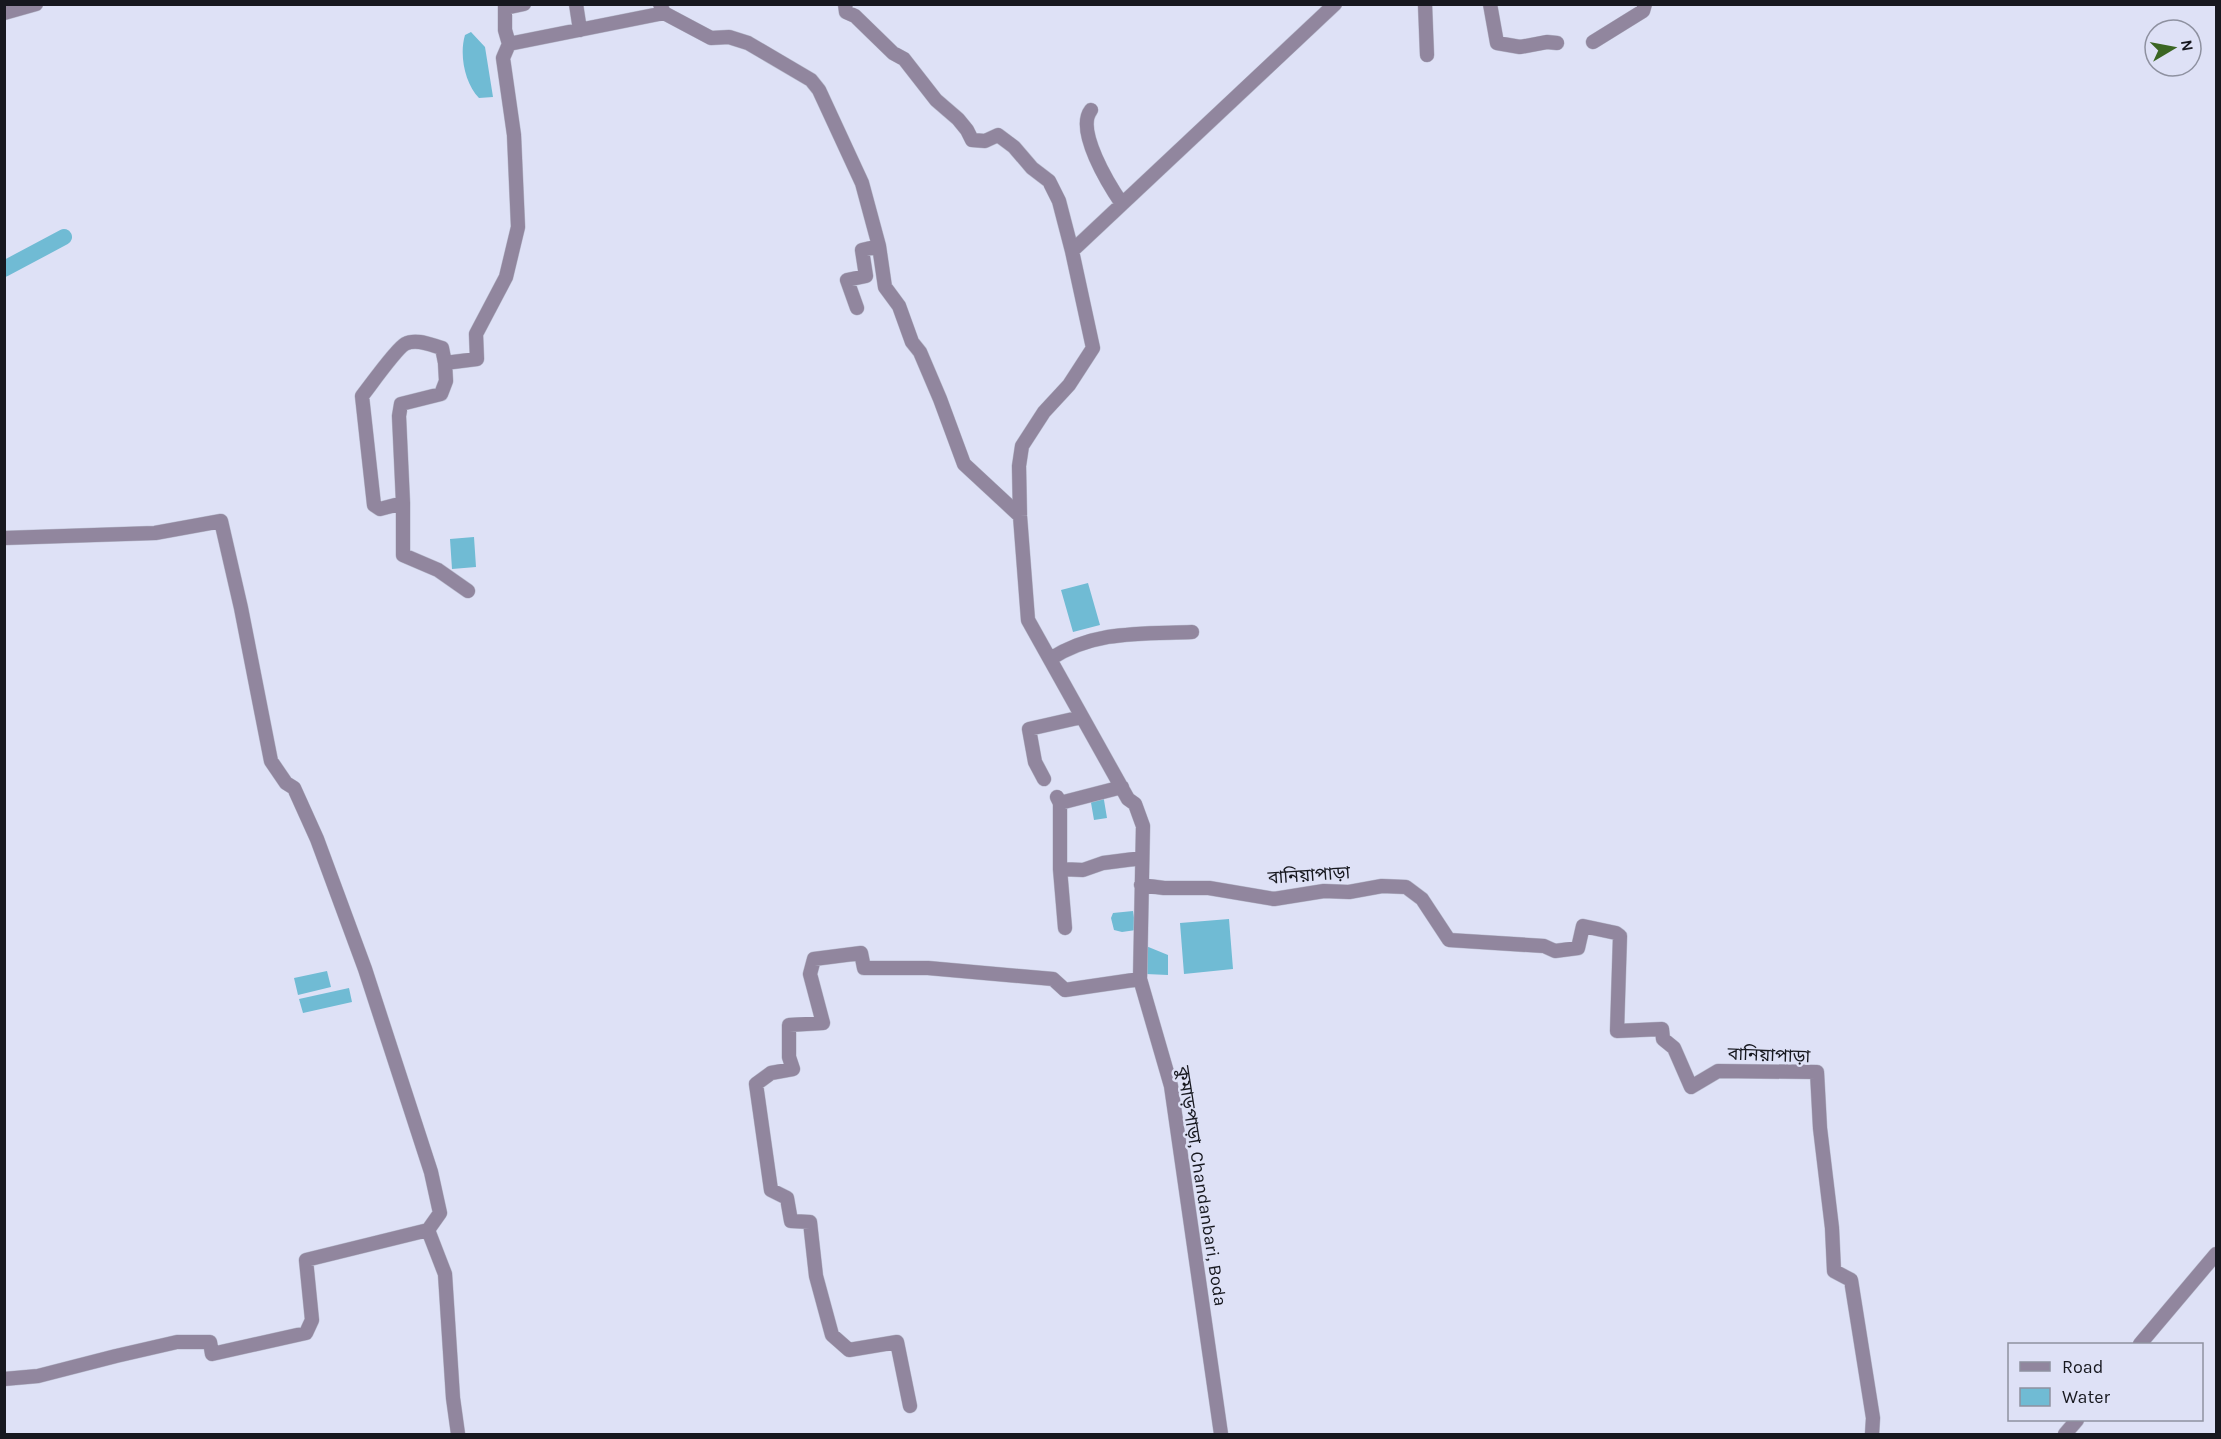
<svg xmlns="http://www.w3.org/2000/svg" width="2221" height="1439" viewBox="0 0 2221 1439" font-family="Karla,'Noto Sans Bengali',sans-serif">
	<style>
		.water { fill: #70bbd4 }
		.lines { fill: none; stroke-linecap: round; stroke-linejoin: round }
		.river { stroke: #70bbd4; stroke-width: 16 }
		.minor-casing { stroke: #babdcf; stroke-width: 15 }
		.minor { stroke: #91869e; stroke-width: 14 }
		.labels { text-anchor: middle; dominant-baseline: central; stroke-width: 5; stroke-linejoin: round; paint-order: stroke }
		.street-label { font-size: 18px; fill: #17181f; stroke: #dee1f6 }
	</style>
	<rect width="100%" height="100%" fill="#dee1f6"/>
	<!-- water -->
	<path class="water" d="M471 32 485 47 493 97 479 98C465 84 459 55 465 35Z
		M474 537 476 567 452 569 450 539Z
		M1088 583 1100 625 1073 632 1061 590Z
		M1103 794 1107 818 1094 820 1090 797Z
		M1133 911 1136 930 1122 932 1114 930 1111 918 1113 913Z
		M1229 919 1233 969 1184 974 1180 923Z
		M1146 946 1168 955V975L1146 974Z
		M327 971 331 987 298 995 294 978Z
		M349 988 352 1002 303 1013 299 999Z"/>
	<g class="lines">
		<!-- river -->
		<path class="river" d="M4 269 64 237"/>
		<defs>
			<path id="minor" d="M505 4V30L509 44 664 13
				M576 4 580 30
				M660 4 664 13 711 38 729 37 748 43 811 80 819 90 862 183 879 246 885 287 899 306 912 342 920 352 940 399 964 464 1020 516
				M845 4 846 12 855 16 893 53 904 59 936 100 958 119 967 130 972 140 985 141 998 135 1014 147 1032 168 1049 181 1059 201 1072 251
				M1425 4 1427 55
				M1490 4 1497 43 1520 47 1547 42 1557 43
				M505 8 524 4
				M4 13 36 4
				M1593 42 1643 11 1645 4
				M1091 110C1075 130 1109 185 1122 204
				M857 308 847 280 866 276 862 250 879 246
				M403 503 399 416 401 404 441 394 446 381 445 363
				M4 538 155 533 221 521 241 608 271 761 286 783 294 788 317 839 365 969 431 1172 440 1213 428 1230 306 1260 312 1320 306 1333 212 1354 210 1342H177L116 1356 38 1376 4 1379
				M468 591 438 570 403 555V503L380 509 374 505 362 396C370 386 396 349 405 344 416 338 431 345 442 348L445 363 477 359 476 334 506 277 518 227 514 135 503 58 509 44
				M1050 659C1095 630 1141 634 1192 632
				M1044 779 1035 762 1029 729 1082 717
				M1057 797 1060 803V869L1083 870 1103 863 1142 858
				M1060 803 1122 787
				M1060 869 1065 928
				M1141 885 1164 888H1209L1274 899 1324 891 1349 892 1382 886 1406 887 1422 899 1449 940 1544 946 1555 951 1578 948 1583 926 1616 933 1620 936 1617 1031 1662 1029 1663 1039 1674 1048 1691 1087 1718 1071 1817 1072 1820 1128 1832 1228 1834 1271 1851 1280 1873 1418 1872 1434
				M428 1230 445 1274 453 1398 458 1434
				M2140 1344 2216 1254
				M910 1406 897 1342 849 1350 832 1335 816 1276 810 1222 791 1221 787 1198 771 1190 756 1084 771 1073 793 1069 789 1057V1025L823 1023 810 974 814 959 861 953 864 968H928L1053 979 1065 990 1140 979
				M1221 1434 1171 1086 1140 979 1143 826 1135 804 1128 799 1028 620 1020 516 1019 466 1022 446 1044 412 1069 385 1093 348 1072 251 1335 4
				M2065 1434 2077 1420"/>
		</defs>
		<!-- minor casing -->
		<use href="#minor" class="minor-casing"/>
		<!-- minor -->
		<use href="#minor" class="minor"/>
	</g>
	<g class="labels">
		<!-- street labels -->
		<g class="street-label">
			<text transform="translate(1309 875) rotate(-4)">বানিয়াপাড়া</text>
			<text transform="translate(1769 1055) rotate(2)">বানিয়াপাড়া</text>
			<text transform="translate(1202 1186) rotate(81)">কুমাড়পাড়া, Chandanbari, Boda</text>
		</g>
	</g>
	<!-- border -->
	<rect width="2221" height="1439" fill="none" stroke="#17181f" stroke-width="12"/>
	<!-- legend -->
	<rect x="2008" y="1343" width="195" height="78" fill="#dee1f6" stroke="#8e91a0" stroke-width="1.5"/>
	<rect x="2020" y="1362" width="30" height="9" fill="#91869e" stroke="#8e91a0" stroke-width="1.5"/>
	<text x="2062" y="1373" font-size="18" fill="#17181f">Road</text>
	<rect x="2020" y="1388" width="30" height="18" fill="#70bbd4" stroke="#8e91a0" stroke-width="1.5"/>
	<text x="2062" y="1403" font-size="18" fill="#17181f">Water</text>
	<!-- north arrow -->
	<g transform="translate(2173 48) rotate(80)"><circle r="28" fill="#dee1f6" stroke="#8e91a0" stroke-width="1.5"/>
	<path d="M0-4.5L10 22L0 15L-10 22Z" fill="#3b6623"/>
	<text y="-9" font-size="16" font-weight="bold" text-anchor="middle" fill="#17181f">N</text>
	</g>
</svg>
